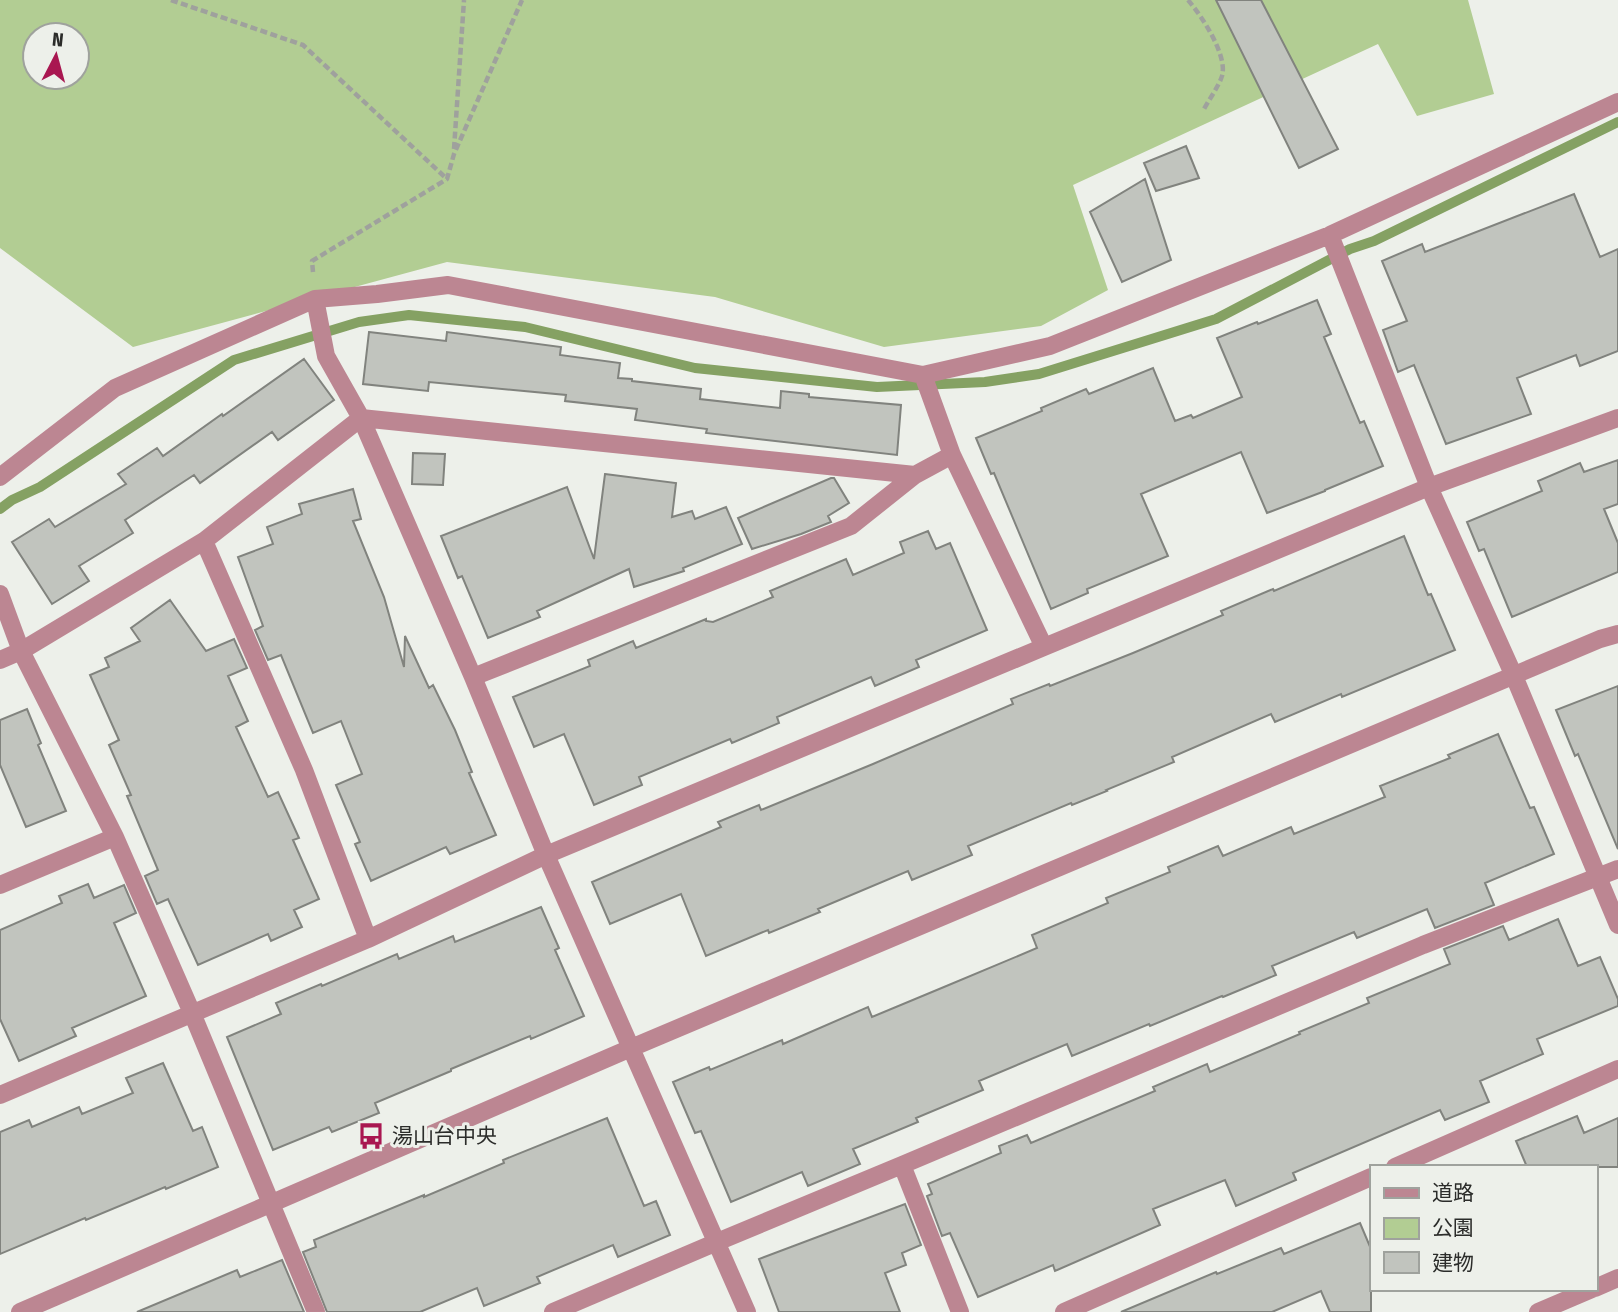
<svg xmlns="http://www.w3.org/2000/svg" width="1618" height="1312" viewBox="0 0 1618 1312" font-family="'Fira Sans Condensed','Noto Sans JP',sans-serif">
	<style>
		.green { fill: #b2cd93; fill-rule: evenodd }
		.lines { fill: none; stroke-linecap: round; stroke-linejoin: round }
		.stream { stroke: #85a163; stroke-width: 10 }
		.building { fill: #c1c4be; stroke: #81837e; stroke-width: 2 }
		.path { stroke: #9fa19d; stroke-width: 4.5; stroke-dasharray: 7 3.5; stroke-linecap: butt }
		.minor { stroke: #bc8692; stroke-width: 18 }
		.labels { text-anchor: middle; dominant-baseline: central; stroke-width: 6; stroke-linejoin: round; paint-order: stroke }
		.poi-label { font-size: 21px; fill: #2b2c2a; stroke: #edf0ea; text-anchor: start }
	</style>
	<rect width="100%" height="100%" fill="#edf0ea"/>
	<!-- green -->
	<path class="green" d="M0 0H1468L1494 94 1417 116 1378 44 1073 185 1108 290 1041 326 884 347 715 297 447 262 133 347 0 248ZM35 35H77V77H35Z"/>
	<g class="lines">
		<!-- stream -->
		<path class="stream" d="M0 509 12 500 40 487 234 360 359 322 409 315 525 327 695 368 877 387 985 382 1039 374 1216 319 1350 249 1374 241 1618 122"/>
	</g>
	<!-- building -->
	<path class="building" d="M1216 0H1261L1338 149 1299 168Z
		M1186 146 1199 178 1156 191 1144 163Z
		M1145 179 1171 260 1122 282 1090 212Z
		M1574 194 1600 257 1618 249V351L1580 366 1576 355 1517 378 1531 414 1446 444 1414 365 1398 372 1383 330 1407 321 1382 261 1422 244 1425 252Z
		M1317 300 1331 334 1324 337 1360 423 1364 421 1383 466 1325 490V491L1267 513 1241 452 1141 494 1168 556 1087 589 1088 593 1051 609 994 473 991 474 976 438 1042 411 1041 408 1086 389 1089 394 1153 368 1175 421 1191 415 1193 418 1242 397 1217 338 1257 322 1258 324Z
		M369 332 446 341 447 332 561 347 560 355 620 363 618 378 632 379V381L701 389 700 399 780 408 781 391 809 394V397L901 405 897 455 706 433 707 429 635 420 637 409 565 401 566 395 429 382 428 391 363 384Z
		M304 359 334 400 278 440 272 432 200 483 194 475 125 520 133 533 79 566 89 581 52 604 12 542 49 519 55 527 126 484 118 474 157 448 163 456 222 414 223 416Z
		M413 453 445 454 443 485 412 484Z
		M1618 460V504L1604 509 1618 543V572L1512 617 1484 549 1479 551 1467 522 1542 491 1538 481 1580 463 1584 472Z
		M605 474 676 483 672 517 692 511 695 519 726 507 742 544 683 568 684 571 634 587 629 569 537 611 540 617 488 638 462 576 458 578 441 536 567 487 594 559Z
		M831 478H834L849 503 828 516 831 522 801 534 752 549 738 518Z
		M353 489 361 519 353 521 384 597 404 667 405 636 429 688 433 685 455 730 472 772 469 773 496 835 450 854 446 847 371 881 355 844 360 842 336 785 362 774 341 721 313 733 281 655 268 660 255 630 263 626 238 557 273 544 267 527 302 514 299 504Z
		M928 531 936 549 950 543 987 630 916 660 919 667 875 686 871 677 777 717 779 723 732 743 730 739 639 777 642 785 594 805 564 734 534 747 513 697 590 666 588 660 633 641 636 648 706 619V621L713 622 773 597 770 591 846 559 853 575 904 553 900 542Z
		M1404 536 1428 595 1431 594 1455 650 1342 697 1341 694 1275 722 1271 714 1172 757 1174 762 1106 790 1107 791 1072 805 1071 803 968 846 972 855 912 880 908 871 818 909 820 912 769 933 768 930 706 956 681 894 610 924 592 882 721 827 718 822 759 805 761 810 873 764 1013 704 1011 699 1049 684 1050 686 1133 653 1223 615 1221 611 1273 589 1274 591Z
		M170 600 206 651 234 639 247 668 228 676 248 721 236 727 268 797 278 792 299 838 293 840 319 899 294 910 302 927 271 941 268 934 198 965 168 899 157 904 145 876 158 870 127 796 131 795 109 745 119 740 90 675 109 667 105 658 140 641 131 628Z
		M1618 686V849L1578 754 1575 756 1556 710Z
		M27 709 41 743 38 745 66 811 26 827 0 765V720Z
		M1498 734 1530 808 1534 807 1554 854 1485 883 1494 905 1435 928 1427 909 1357 938 1354 932 1272 966 1276 975 1223 997 1222 996 1150 1026 1149 1024 1072 1056 1067 1044 979 1081 983 1090 916 1118 918 1122 853 1149 860 1164 808 1186 802 1172 731 1202 701 1131 695 1133 673 1082 709 1067 710 1070 782 1040 783 1044 868 1007 872 1017 944 987 1037 948 1032 935 1108 903 1106 898 1170 872 1168 867 1218 846 1223 856 1291 827 1294 834 1385 797 1380 786 1450 758 1448 755Z
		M88 884 94 898 124 885 136 913 114 923 146 996 72 1028 76 1036 19 1061 0 1019V930L62 903 59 896Z
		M541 907 559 948 555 950 584 1016 531 1039 530 1036 451 1069V1071L375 1103 379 1113 332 1132 329 1127 273 1150 227 1037 281 1014 276 1003 321 984 322 986 397 954 399 959 453 936 455 942Z
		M1558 919 1578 966 1600 957 1618 999V1006L1537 1039 1543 1054 1480 1081 1489 1102 1445 1120 1440 1110 1293 1173 1296 1180 1236 1206 1225 1180 1153 1209 1160 1225 1055 1271 1053 1265 978 1297 950 1233 942 1236 927 1196 932 1194 928 1184 1001 1153 999 1146 1027 1135 1031 1143 1155 1091 1153 1087 1207 1064 1210 1072 1300 1034 1299 1032 1369 1003 1367 998 1450 964 1444 949 1503 926 1509 940Z
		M163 1063 193 1131 202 1127 218 1167 166 1189 165 1187 86 1220 85 1218 0 1254V1132L29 1120 32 1127 79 1107 82 1114 133 1093 126 1078Z
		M1577 1116 1584 1133 1618 1118V1167H1527L1516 1141Z
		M607 1118 644 1206 656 1201 670 1235 618 1257 613 1245 537 1277 540 1283 484 1306 477 1288 420 1312H327L303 1252 316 1247 314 1240 424 1195V1197L504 1163 503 1160Z
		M905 1204 921 1245 902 1253 906 1265 885 1273 900 1312H779L759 1259Z
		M1360 1223 1371 1249V1312H1330L1321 1291 1272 1312H1121L1216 1272 1217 1274 1281 1248 1284 1254Z
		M282 1260 304 1312H137L237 1270 240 1277Z"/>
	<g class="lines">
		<!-- path -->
		<path class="path" d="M171 0 303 45 447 179
			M1188 0C1201 15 1228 55 1222 76 1219 86 1208 101 1203 111
			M454 149 464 0
			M313 272 312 261 447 179 454 154 522 0"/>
		<!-- minor -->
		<path class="minor" d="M1330 235 1429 487 1514 676 1618 925
			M315 299 326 356 361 418 473 677 546 855 747 1312
			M923 375 952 455 1044 647
			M0 477 115 388 315 299 377 294 448 285 923 375 1050 346 1330 235 1618 102
			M204 541 304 770 368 939
			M0 594 21 651 115 837 192 1013 316 1312
			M0 660 21 651 204 541 361 418 915 475 952 455
			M473 677 851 526 915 475
			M0 885 115 837
			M0 1095 368 939 546 855 1044 647 1429 487 1618 418
			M902 1165 960 1312
			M1395 1167 1618 1069
			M1595 1288 1618 1278
			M20 1312 631 1048 1600 639 1618 634
			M553 1312 717 1242 902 1165 1423 945 1618 869
			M1064 1312 1371 1177
			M1538 1312 1592 1289"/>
	</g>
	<!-- icons -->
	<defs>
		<symbol id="bus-bare" viewBox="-9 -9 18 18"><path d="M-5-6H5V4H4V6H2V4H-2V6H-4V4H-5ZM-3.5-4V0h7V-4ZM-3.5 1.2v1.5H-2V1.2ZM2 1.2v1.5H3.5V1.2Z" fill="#a91751" stroke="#edf0ea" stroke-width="2.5" paint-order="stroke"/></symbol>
	</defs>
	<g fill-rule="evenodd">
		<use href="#bus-bare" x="352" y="1117" width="38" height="38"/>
	</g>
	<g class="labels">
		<!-- poi labels -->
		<g class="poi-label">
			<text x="392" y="1136">湯山台中央</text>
		</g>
	</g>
	<!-- legend -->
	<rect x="1370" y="1165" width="228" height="126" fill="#edf0ea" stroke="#9fa29d" stroke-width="2"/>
	<rect x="1384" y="1188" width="35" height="10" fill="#bc8692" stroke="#9fa29d" stroke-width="2"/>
	<text x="1432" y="1200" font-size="21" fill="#2b2c2a">道路</text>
	<rect x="1384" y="1218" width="35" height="21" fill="#b2cd93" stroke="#9fa29d" stroke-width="2"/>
	<text x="1432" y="1235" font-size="21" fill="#2b2c2a">公園</text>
	<rect x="1384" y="1252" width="35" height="21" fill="#c1c4be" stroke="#9fa29d" stroke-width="2"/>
	<text x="1432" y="1270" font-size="21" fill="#2b2c2a">建物</text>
	<!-- north arrow -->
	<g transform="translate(56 56) rotate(6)"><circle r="33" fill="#edf0ea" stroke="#9fa29d" stroke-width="2"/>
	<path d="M0-5L12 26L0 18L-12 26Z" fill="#a91751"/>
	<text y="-10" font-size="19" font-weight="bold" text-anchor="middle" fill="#2b2c2a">N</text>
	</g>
</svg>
